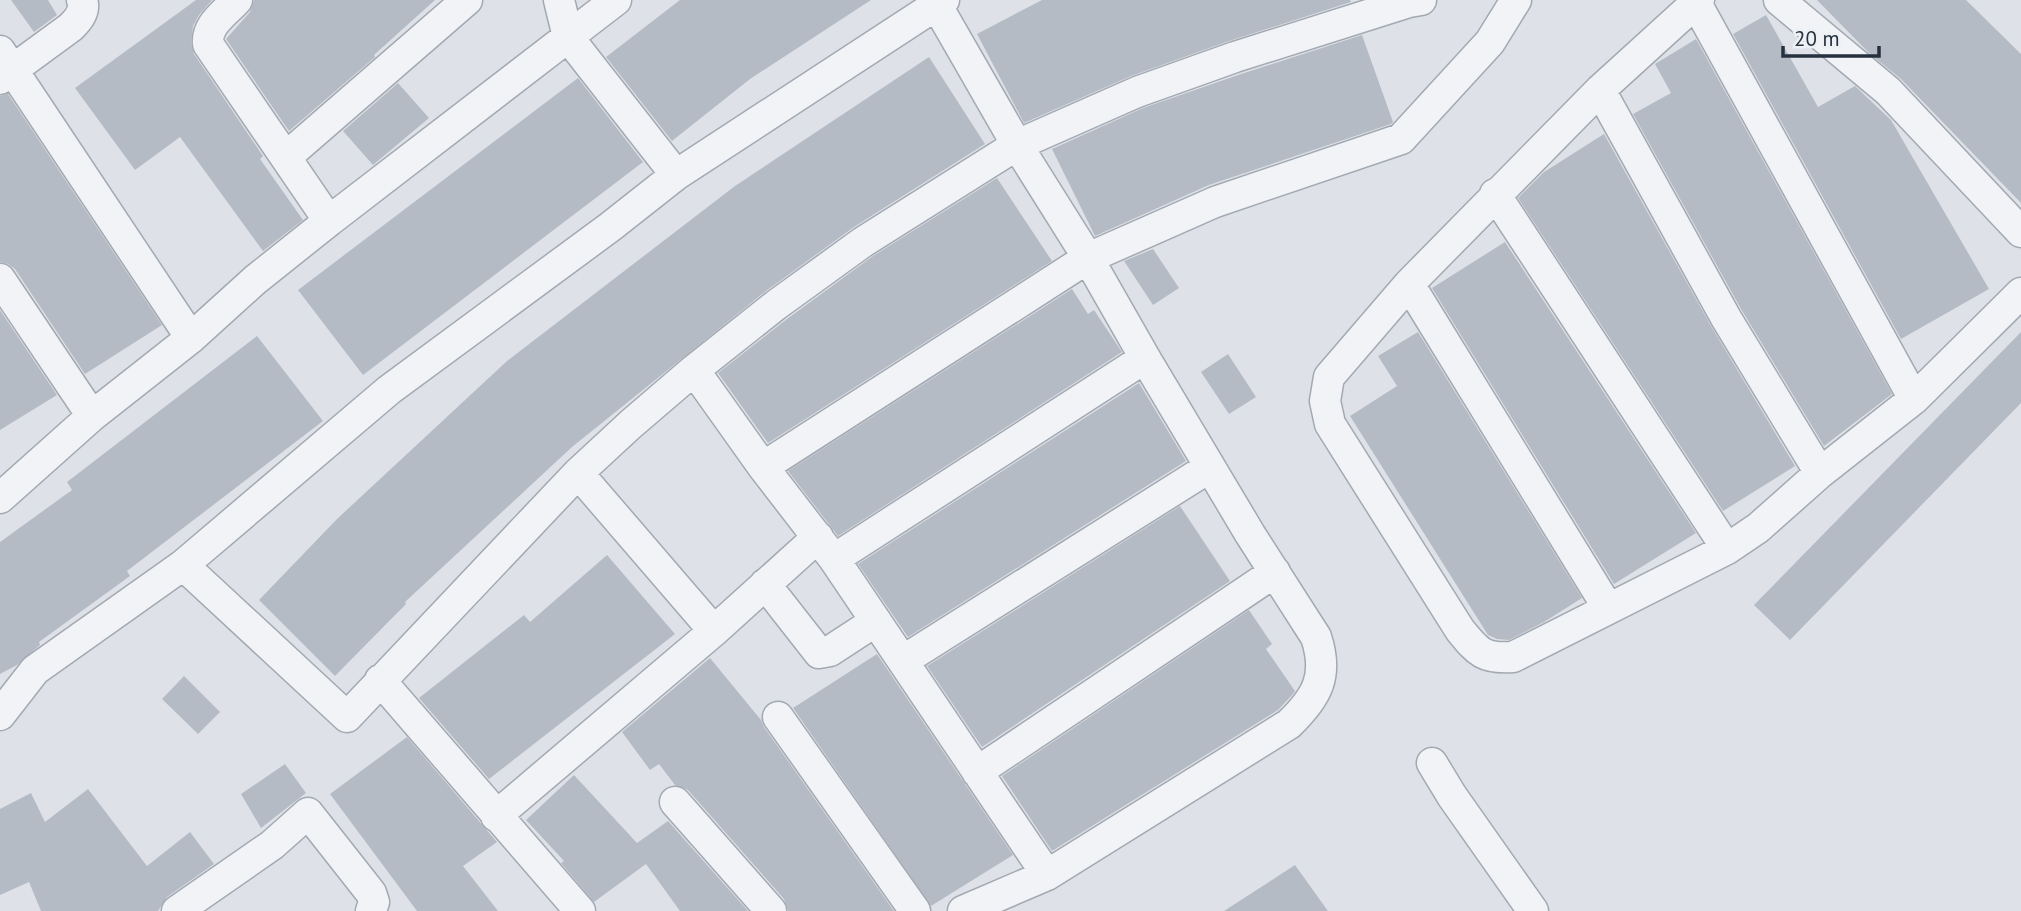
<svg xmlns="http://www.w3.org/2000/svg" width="2021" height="911" viewBox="0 0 2021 911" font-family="'PT Sans',sans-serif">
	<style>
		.building { fill: #b5bbc5 }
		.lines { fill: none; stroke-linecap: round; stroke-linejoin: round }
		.street-casing { stroke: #a3a9b2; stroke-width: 33 }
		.street { stroke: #f1f3f6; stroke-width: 30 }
	</style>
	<rect width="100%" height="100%" fill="#dee2e8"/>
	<!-- building -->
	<path class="building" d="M11 0H48L57 15 34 32Z
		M196 0H212L199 15 193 26 191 44 194 54 263 156 260 159 303 220 263 251 180 137 135 170 75 88Z
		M254 0H435L374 55 375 57 289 131 226 39 250 12Z
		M680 0H871L750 79 672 141 606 57Z
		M1042 0H1350L1351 2 1229 41 1131 76 1024 123 977 34Z
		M1817 0H1966L2021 54V203L1901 79 1869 53Z
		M1766 15 1818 107 1855 86 1891 120 1989 289 1901 339 1733 34Z
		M1362 35 1393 122 1391 124 1209 185 1095 236 1052 149 1143 108 1241 74Z
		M1696 39 1892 394 1824 446 1741 309 1633 114 1671 93 1655 64Z
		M929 57 985 144 854 227 766 291 572 447 405 602 406 604 335 676 259 600 337 519 507 361 735 186Z
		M578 78 643 162 363 375 298 290Z
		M398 83 429 118 373 165 343 131Z
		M8 94 162 325 85 374 15 269 8 264 0 262V96Z
		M1604 134 1711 326 1795 466 1723 511 1518 198 1544 172Z
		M997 178 1052 261 768 443 718 373 787 319 873 256Z
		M1505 242 1696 533 1614 584 1432 288Z
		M1153 249 1179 288 1153 305 1124 261Z
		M1072 289 1088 314 1094 310 1122 352 838 536 788 471Z
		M0 310 57 395 0 430Z
		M1418 332 1582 598 1544 622 1509 640 1497 639 1488 635 1350 416 1397 386 1378 356Z
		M2021 332V403L1790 640 1754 605Z
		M257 336 323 421 127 571 130 576 39 642 40 645 17 665 0 674V542L72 490 67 482Z
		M1228 354 1256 397 1229 414 1201 372Z
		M1139 383 1186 461 908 637 858 564Z
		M1180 506 1230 581 982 747 927 666Z
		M607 555 675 634 489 779 419 698 524 615 530 622Z
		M1249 610 1272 644 1266 649 1295 691 1293 694 1278 710 1052 851 1002 776Z
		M877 654 1013 855 931 906 793 708Z
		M710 658 761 720 764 727 894 911H788L784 899 688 790 675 785 659 764 650 770 622 732Z
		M184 676 220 712 198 734 162 699Z
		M407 737 497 842 463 866 498 911H417L330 794Z
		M285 764 306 793 261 828 241 794Z
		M574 775 637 843 668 821 748 911H680L646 864 594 902 561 863 564 861 526 820Z
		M88 789 147 866 190 832 214 864 167 897 158 911H41L29 882 0 895V809L31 793 45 822Z
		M1295 865 1328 911H1224Z"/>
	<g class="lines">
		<defs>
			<path id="street" d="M559 0 568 37 676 175
				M1699 0 1600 90 1409 284 1329 377 1325 401 1330 424 1460 630C1478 652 1483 659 1513 657L1727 549 1758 528 1820 473 1914 399 2021 293
				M1779 0 1888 91 2021 232
				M1696 3 1914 399
				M936 4 1017 145 1088 258 1145 358 1250 534 1316 637C1329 676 1317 697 1289 724L1047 875 963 911
				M0 51 191 338
				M0 79 71 27C78 20 86 11 82 0
				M1600 90 1726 318 1820 473
				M286 157 467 0
				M1495 194 1727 549
				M329 221 616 0
				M0 279 92 416
				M1409 284 1608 608
				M694 370 763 467 834 559 1047 875
				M763 467 1088 258 1215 202 1401 139 1490 42 1516 0
				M578 473 714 631
				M0 498 92 416 191 338 255 280 329 221 208 44C206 25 225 13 237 0
				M834 559 1145 358
				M183 565 347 717 578 473 631 424 694 370 776 305 863 242 1017 145 1137 92 1235 57 1409 2 1421 0
				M765 584 819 653 830 651 876 621
				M904 660 1210 467
				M380 680 580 911
				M0 715 35 670 183 565 389 390 610 227 676 175 944 0
				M778 717 915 911
				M1432 763 1452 796 1533 911
				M977 772 1275 572
				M675 802 771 911
				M496 816 714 631 818 537
				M177 911 272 845 308 813 371 893 374 902 371 911"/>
		</defs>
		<!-- street casing -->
		<use href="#street" class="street-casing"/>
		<!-- street -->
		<use href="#street" class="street"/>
	</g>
	<!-- scale -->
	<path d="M1783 46v10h96v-10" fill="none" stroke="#26303f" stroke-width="3.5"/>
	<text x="1794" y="46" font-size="21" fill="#26303f" stroke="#edf1f6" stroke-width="5" paint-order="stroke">20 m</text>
</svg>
